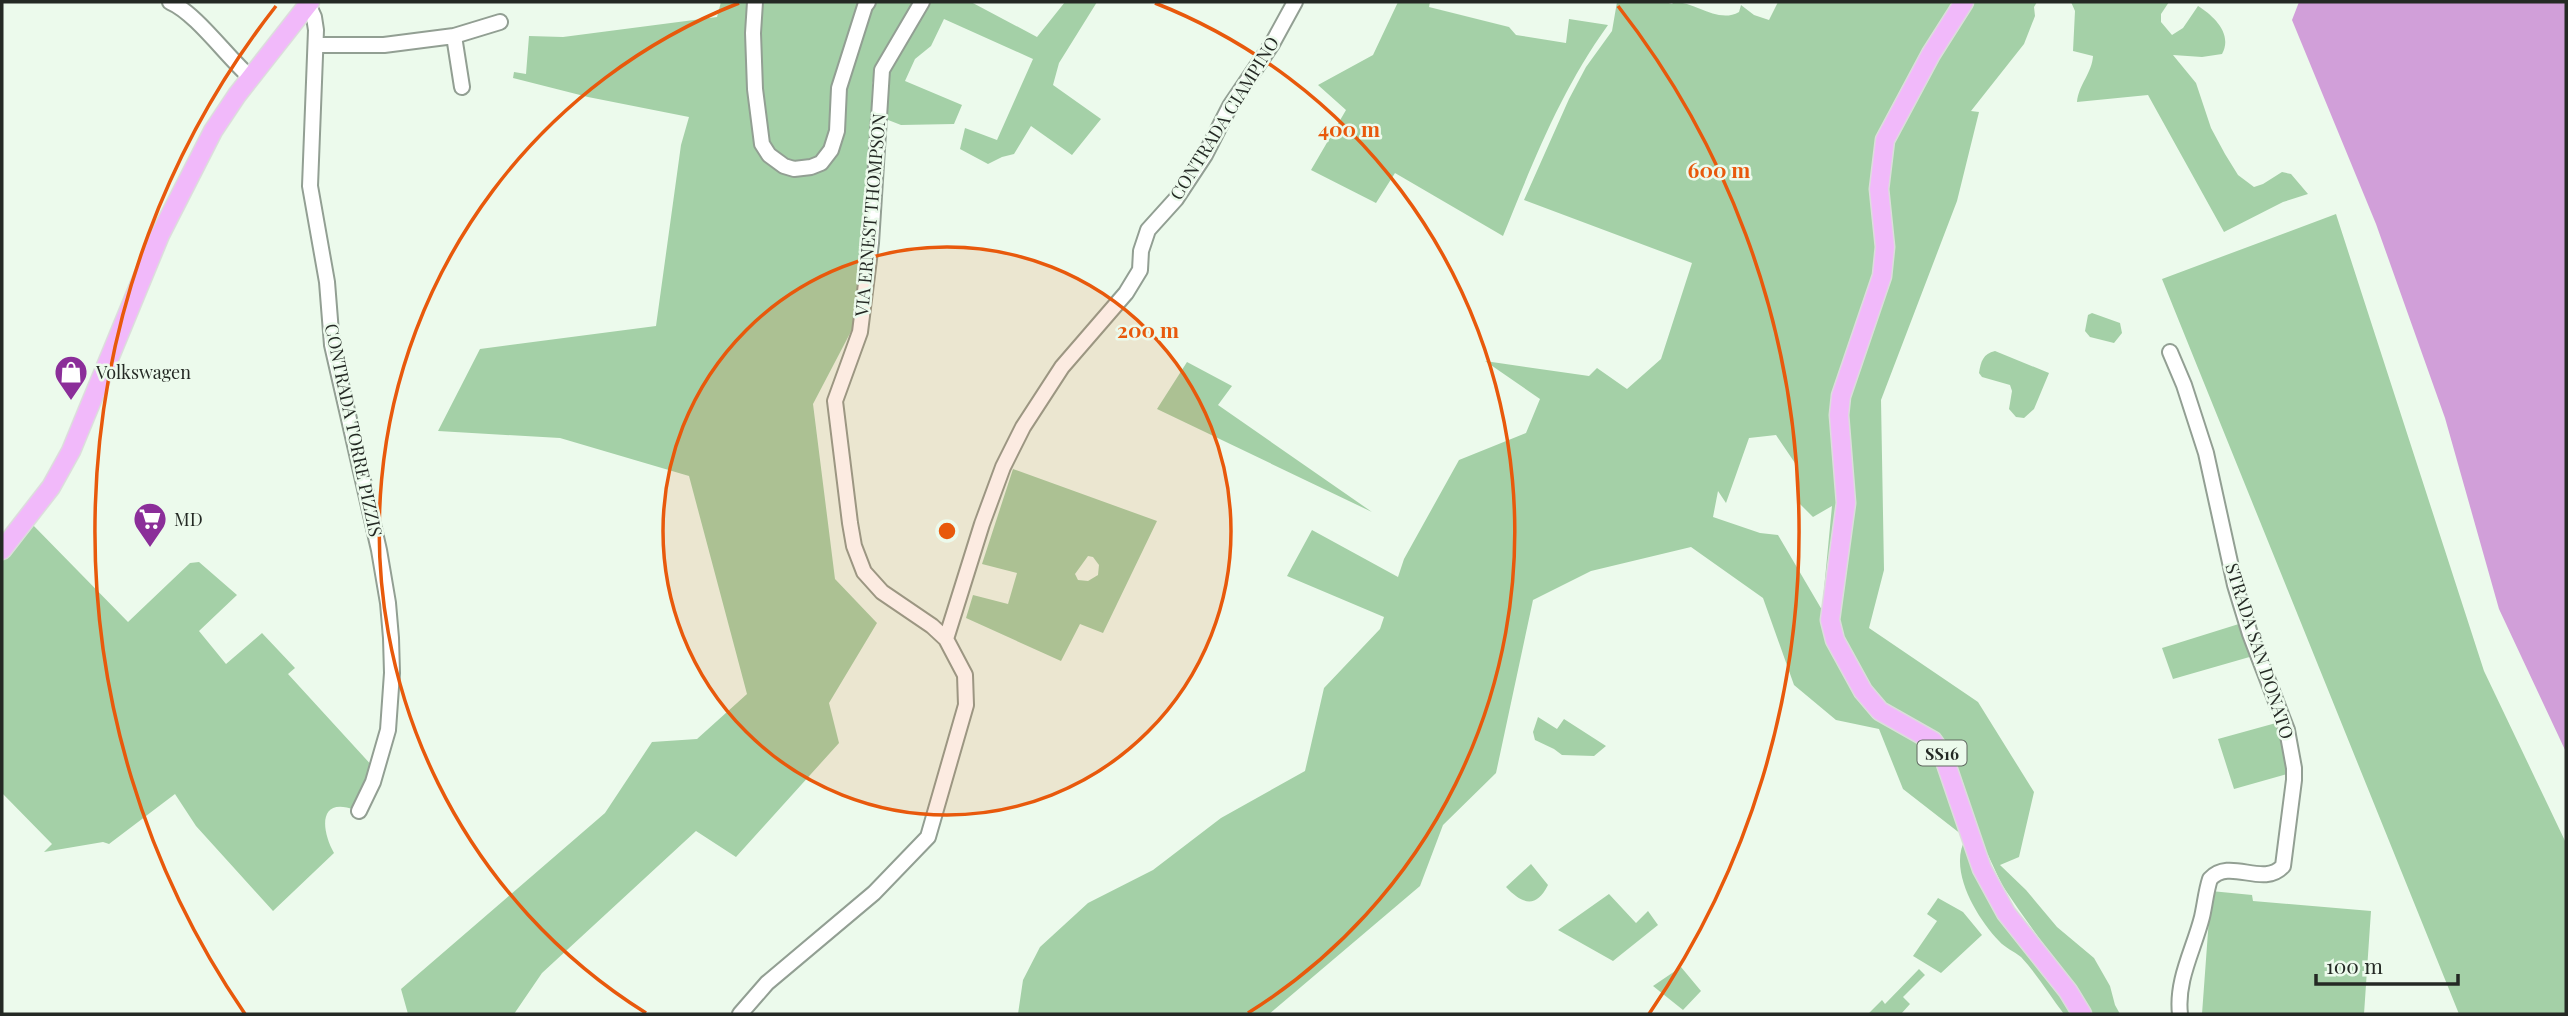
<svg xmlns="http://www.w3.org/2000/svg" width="2568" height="1016" viewBox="0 0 2568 1016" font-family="'Playfair Display',serif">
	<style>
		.green { fill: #a4d0a7; fill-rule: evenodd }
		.water { fill: #d19fd9 }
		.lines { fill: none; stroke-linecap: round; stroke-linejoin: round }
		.minor-casing { stroke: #929f93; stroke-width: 18 }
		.major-casing { stroke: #dcdddc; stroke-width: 21 }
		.minor { stroke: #fff; stroke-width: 14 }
		.major { stroke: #f1b9fa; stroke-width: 18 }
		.ring { fill: none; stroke: #e8590c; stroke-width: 3.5 }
		.labels { text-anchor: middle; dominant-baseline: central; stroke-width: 5; stroke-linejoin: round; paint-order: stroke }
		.shield { fill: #ecfaec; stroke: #606860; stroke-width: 2 }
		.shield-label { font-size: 16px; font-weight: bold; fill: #242924 }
		.street-label { font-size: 18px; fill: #242924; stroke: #ecfaec }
		.poi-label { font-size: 18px; fill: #242924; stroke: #ecfaec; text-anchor: start }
		.centre { fill: #e8590c; stroke: #ecfaec; stroke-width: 3.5 }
		.ring-label { font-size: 21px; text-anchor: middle; font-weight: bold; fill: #e8590c; stroke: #ecfaec; stroke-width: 5; stroke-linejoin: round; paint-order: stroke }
	</style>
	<rect width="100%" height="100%" fill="#ecfaec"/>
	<!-- green -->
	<path class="green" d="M721 2H916L872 83 871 181 857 320 813 404 835 579 877 623 829 703 839 743 736 857 696 831 542 973 514 1014H408L401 989 605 813 652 742 697 739 747 694 689 476 560 438 438 431 480 349 656 326 681 145 689 117 588 97 513 78 514 72 526 74 529 36 563 37 717 17Z
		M925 2H971L1037 37 1065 2H1097L1059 63 1053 85 1101 119 1072 155 1031 126 1014 154 1002 157 988 164 960 149 965 128 997 140 1033 59 944 19 931 46 915 59 905 81 962 105 954 124 901 125 883 118 886 68Z
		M1398 2H1430L1429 7 1509 27 1516 35 1566 43 1569 19 1608 25C1560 92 1534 160 1503 236L1395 173 1376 203 1311 170 1346 110 1318 85 1373 55Z
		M1617 2H1665L1672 4 1674 2C1696 2 1718 24 1739 12L1741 5 1754 15 1769 20 1778 2H1955L1923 49 1891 108 1880 135 1886 199C1887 176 1889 156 1896 134 1908 93 1949 39 1972 2H2037L2034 7 2035 16 2024 44 1971 111 1979 112 1957 201 1881 400 1884 570 1869 628 1978 702 2034 792 2019 857 2000 865 2026 890 2057 927 2094 958 2110 986 2115 1005 2120 1014H2093L2019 910 2002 885 1988 855 1970 841 2077 1014H2064C2050 996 2037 974 2021 957 2014 951 2005 948 1999 941 1977 918 1947 869 1966 838L1903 789 1879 729 1836 720 1794 685 1763 598 1691 547 1591 571 1533 600 1496 773 1443 825 1420 886 1269 1014H1018L1023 980 1040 947 1088 903 1153 870 1221 818 1305 771 1324 688 1380 629 1384 617 1287 576 1312 530 1398 577 1404 559 1459 460 1526 433 1540 399 1485 361 1589 376 1597 368 1627 389 1661 359 1692 263 1524 200 1569 99 1586 67 1612 31ZM1776 435 1797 466 1799 503 1813 517 1832 506 1822 610 1778 535 1760 533 1713 517 1718 491 1726 503 1749 438Z
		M2071 2H2169L2161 14V22L2172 35 2183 28 2198 6C2214 16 2233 34 2222 54L2202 57 2173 55 2196 83 2211 128 2225 154 2238 175 2254 187 2263 184 2282 172 2291 174 2308 194 2283 202 2224 232 2148 95 2077 102C2079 84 2092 73 2093 56L2073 51 2075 11Z
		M2336 214 2484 671 2566 843V1014H2459L2162 279Z
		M2092 313 2120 323 2122 333 2114 343 2090 337 2085 331 2088 315Z
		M1995 351 2049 373 2034 409 2024 418 2016 417 2009 409 2012 391 2010 385 1982 377 1979 373C1981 361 1983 354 1995 351Z
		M1187 362 1232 386 1218 405 1372 512 1157 409Z
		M1013 469 1157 521 1103 633 1080 624 1061 661 966 618 973 595 1008 604 1017 573 982 564ZM1088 556 1093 557 1099 565 1098 575 1088 581 1078 580 1075 574Z
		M30 522 128 622 190 563 199 562 237 595 199 631 226 664 262 633 295 668 288 674 375 769 355 810C318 796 321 830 334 853L273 911 196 826 175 794 109 844 103 842 44 852 52 844 2 793V557Z
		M2242 623 2253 656 2173 679 2162 648Z
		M1538 717 1557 729 1564 719 1606 746 1594 756 1562 755 1554 749 1535 740 1533 732Z
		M2276 723 2291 773 2234 789 2218 739Z
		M1531 864 1548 885C1536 909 1522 904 1506 887Z
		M2211 891 2252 895 2253 901 2371 911 2364 1014H2202Z
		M1609 894 1636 923 1648 911 1658 925 1613 961 1558 930Z
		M1938 898 1963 912 1982 935 1941 973 1913 956 1937 921 1927 914Z
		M1681 967 1701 991 1683 1010 1653 986Z
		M1919 969 1925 975 1903 997 1910 1004 1901 1014H1868L1882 1000 1885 1004Z"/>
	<!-- water -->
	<path class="water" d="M2299 2H2566V752L2499 609 2445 418 2376 224 2292 20Z"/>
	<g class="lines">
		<defs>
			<path id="minor" d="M170 2C196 13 227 57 250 77
				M755 2 753 33 755 89 762 144 769 155 784 166 794 169 811 167 821 163 831 150 837 131 839 88 865 6 868 2
				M308 4 314 17 316 30 310 186 327 282 332 345 379 550 388 603 391 638 392 673 388 730 373 782 359 811
				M454 36 462 87
				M316 45H384L454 36 500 22
				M2170 352 2184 385 2206 453 2235 585 2250 634 2287 730 2294 768V780L2283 866C2263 888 2230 857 2210 879 2206 891 2205 904 2202 917 2194 949 2176 980 2180 1014
				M946 639 982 524 1003 467 1023 427 1062 367 1126 293 1140 270 1141 251 1148 230 1176 199 1205 155 1230 106 1272 44 1295 2
				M740 1014 767 983 874 893 928 837 966 705 965 675 946 639 932 626 882 592 864 572 854 546 850 523 835 401 860 332 871 243 882 70 922 2"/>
			<path id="major" d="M1964 2 1931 54 1885 140 1879 189 1885 247 1882 276 1841 396 1839 415 1846 503 1830 620 1835 640 1863 691 1880 711 1933 741 1943 755 1982 869 2006 913 2068 991 2082 1014
				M2 550 51 487 71 451 160 235 213 131 237 95 310 2"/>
		</defs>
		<!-- minor casing -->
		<use href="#minor" class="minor-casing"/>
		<!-- major casing -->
		<use href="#major" class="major-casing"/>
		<!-- minor -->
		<use href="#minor" class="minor"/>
		<!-- major -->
		<use href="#major" class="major"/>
	</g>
	<!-- distance rings -->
	<circle cx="947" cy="531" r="284" fill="#e8590c" fill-opacity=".12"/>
	<g class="ring">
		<circle cx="947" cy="531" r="284"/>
		<path d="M646 1013A568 568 0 0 1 739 3M1155 3A568 568 0 0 1 1248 1013"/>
		<path d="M245 1014A852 852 0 0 1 276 6M1618 6A852 852 0 0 1 1649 1014"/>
	</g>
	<!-- icons -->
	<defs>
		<symbol id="shop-pin" viewBox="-11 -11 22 30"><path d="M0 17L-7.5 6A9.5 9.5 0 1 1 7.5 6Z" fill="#8b2e99" stroke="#ecfaec"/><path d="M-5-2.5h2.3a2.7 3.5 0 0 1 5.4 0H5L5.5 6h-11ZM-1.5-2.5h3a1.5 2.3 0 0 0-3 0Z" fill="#fff"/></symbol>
		<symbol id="supermarket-pin" viewBox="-11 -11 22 30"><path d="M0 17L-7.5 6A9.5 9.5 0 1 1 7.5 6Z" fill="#8b2e99" stroke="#ecfaec"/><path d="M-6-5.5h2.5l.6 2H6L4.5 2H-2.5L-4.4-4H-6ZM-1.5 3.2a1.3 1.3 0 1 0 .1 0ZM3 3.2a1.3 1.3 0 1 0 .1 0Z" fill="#fff"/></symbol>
	</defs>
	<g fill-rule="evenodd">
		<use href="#shop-pin" x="52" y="353" width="38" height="52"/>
		<use href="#supermarket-pin" x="131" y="500" width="38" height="52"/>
	</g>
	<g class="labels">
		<!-- shield labels -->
		<rect class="shield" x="1917.5" y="740.5" width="49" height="25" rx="5"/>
		<g class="shield-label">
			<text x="1942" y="753">SS16</text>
		</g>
		<!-- street labels -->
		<g class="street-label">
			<text transform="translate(1224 118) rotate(-58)">CONTRADA CIAMPINO</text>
			<text transform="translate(870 215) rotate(-85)">VIA ERNEST THOMPSON</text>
			<text transform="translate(354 430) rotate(78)">CONTRADA TORRE PIZZIS</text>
			<text transform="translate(2260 651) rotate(72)">STRADA SAN DONATO</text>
		</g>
		<!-- poi labels -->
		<g class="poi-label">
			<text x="96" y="372">Volkswagen</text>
			<text x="174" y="519">MD</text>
		</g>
	</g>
	<circle cx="947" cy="531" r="10" class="centre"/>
	<g class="ring-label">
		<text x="1349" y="137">400 m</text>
		<text x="1719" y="178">600 m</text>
		<text x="1148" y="338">200 m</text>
	</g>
	<!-- border -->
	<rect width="2568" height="1016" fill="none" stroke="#242924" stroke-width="7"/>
	<!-- scale -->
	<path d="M2316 974v10h142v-10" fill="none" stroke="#242924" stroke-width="3.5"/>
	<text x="2326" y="974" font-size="21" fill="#242924" stroke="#ecfaec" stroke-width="5" paint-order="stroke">100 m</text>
</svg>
